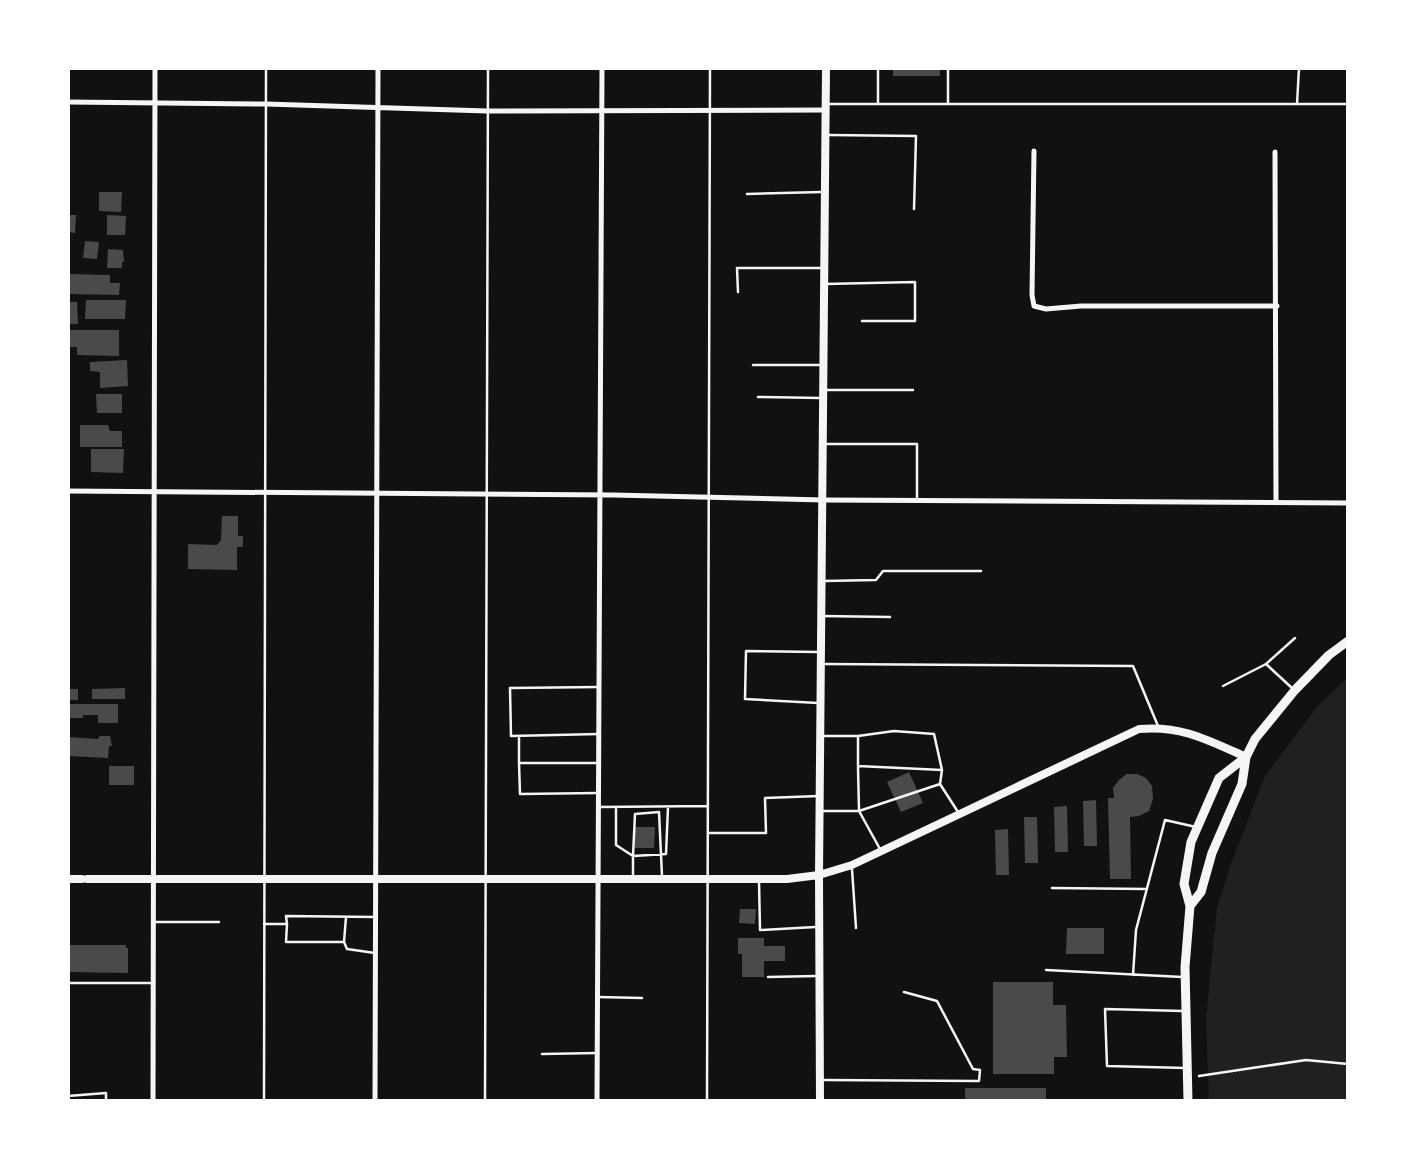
<svg xmlns="http://www.w3.org/2000/svg" width="1416" height="1169" viewBox="0 0 1416 1169" font-family="'Golos Text',sans-serif">
	<style>
		.green { fill: #202020 }
		.building { fill: #4a4a4a }
		.lines { fill: none; stroke-linecap: round; stroke-linejoin: round }
		.path { stroke: #f5f5f5; stroke-width: 2.5 }
		.service { stroke: #f5f5f5; stroke-width: 2.5 }
		.minor { stroke: #f5f5f5; stroke-width: 5 }
		.secondary { stroke: #f5f5f5; stroke-width: 8 }
		.primary { stroke: #f5f5f5; stroke-width: 9 }
	</style>
	<rect width="100%" height="100%" fill="#111"/>
	<!-- green -->
	<path class="green" d="M1348 677V1101H1209L1206 1019 1217 908 1231 864 1265 776 1317 707Z"/>
	<!-- building -->
	<path class="building" d="M893 68H940V76H893Z
		M99 192H122L121 212 99 211Z
		M68 215H76L75 233 68 232Z
		M107 215 126 216 125 235H107Z
		M85 241 99 242 97 259 83 258Z
		M108 249 123 250 124 262H122V268H107Z
		M68 274 110 275V283H120L119 295 68 294Z
		M86 300H126L125 319H85Z
		M68 302H77L78 324H68Z
		M69 330H119V356L77 355V347H68Z
		M127 360 128 386 100 388V372L90 371V362Z
		M96 394H122V413H97Z
		M80 425H108L110 431H122V447H80Z
		M91 449H124L123 473 91 472Z
		M222 516H238V536H243V547H237V570L188 569V544L217 545 221 540Z
		M125 688V699H92V689Z
		M68 689H78V700H68Z
		M69 704H118V723H98V715H83V718H69Z
		M100 736H110L112 746H109L108 758 68 756V737L98 739Z
		M109 766H134V785H109Z
		M909 772 923 803 901 812 887 782Z
		M1127 774H1137L1146 778 1152 786 1153 799 1149 811 1139 816 1130 817 1131 879H1110L1108 798H1114L1113 788 1119 780Z
		M1096 800 1097 846H1084L1083 801Z
		M1067 806 1068 852H1055L1054 807Z
		M1024 817H1037L1038 863H1025Z
		M635 827H655L654 848H635Z
		M1008 829 1009 875H996L995 830Z
		M740 909H756L755 924 739 923Z
		M1067 928H1104V954H1066Z
		M738 938H764V946H785V961H764V977H742V954H738Z
		M68 945H126V948H128V973L68 972Z
		M993 982H1053V1005H1066L1067 1057H1054V1074H993Z
		M965 1088H1046V1101H965Z"/>
	<g class="lines">
		<!-- path -->
		<path class="path" d="M1199 1076 1306 1060 1348 1064"/>
		<!-- service -->
		<path class="service" d="M829 104H1348
			M878 104V68
			M948 104V68
			M1297 104 1299 68
			M829 135 916 136 914 209
			M747 194 822 192
			M825 284 915 282V321H862
			M738 292 737 268H822
			M753 365H821
			M824 390H913
			M758 397 821 398
			M824 444H917V501
			M823 581 876 580 883 571H981
			M822 616 890 617
			M824 664 1133 666 1158 726
			M1266 664 1295 638
			M1223 686 1266 664 1292 688
			M598 687 510 688 511 736 599 734
			M818 703 745 699 746 651 818 652
			M519 736V763
			M824 736H858V766L942 770 940 784 958 812
			M858 736 894 731 934 734 942 770
			M598 763H519L520 794 598 793
			M858 767 859 811 880 849
			M599 807 708 806
			M616 807V845L633 856V878
			M821 811H859L940 784
			M708 833H766L765 798 819 796
			M852 869 856 928
			M662 876 659 812 635 814 633 856 666 854 668 807
			M759 881 760 930 815 927
			M1052 888 1147 889
			M154 922H219
			M264 924H287L286 916 375 917
			M287 924 286 942H344L346 917
			M344 942 347 949 375 953
			M1046 970 1182 977
			M1133 975 1136 930 1165 820 1196 827
			M768 977 816 976
			M68 983H154
			M598 997 642 998
			M1183 1011 1105 1009 1107 1066 1186 1068
			M542 1054 598 1053
			M823 1080 979 1081 980 1070 973 1069 937 1001 904 992
			M68 1096 106 1093V1101
			M264 1101 266 68
			M485 1101 488 68
			M707 1101 710 68"/>
		<!-- minor -->
		<path class="minor" d="M68 102 266 104 487 111 826 110
			M1034 151 1032 295 1034 306 1046 309 1081 306H1277
			M1275 152 1276 503
			M68 491 613 495 824 500 1348 503
			M153 1101 155 68
			M375 1101 378 68
			M597 1101 602 68"/>
		<!-- secondary -->
		<path class="secondary" d="M68 879H82
			M87 879H787L819 875 852 865 1139 729C1181 725 1208 740 1246 757
			M820 1101 819 875 826 68"/>
		<!-- primary -->
		<path class="primary" d="M1190 906 1201 892 1212 853 1242 784 1246 757 1255 739 1295 690 1329 655 1348 641
			M1188 1101 1185 967 1190 906 1184 884 1191 842 1219 778 1246 757"/>
	</g>
	<!-- border -->
	<rect width="1416" height="1169" fill="none" stroke="#ffffff" stroke-width="140"/>
</svg>
